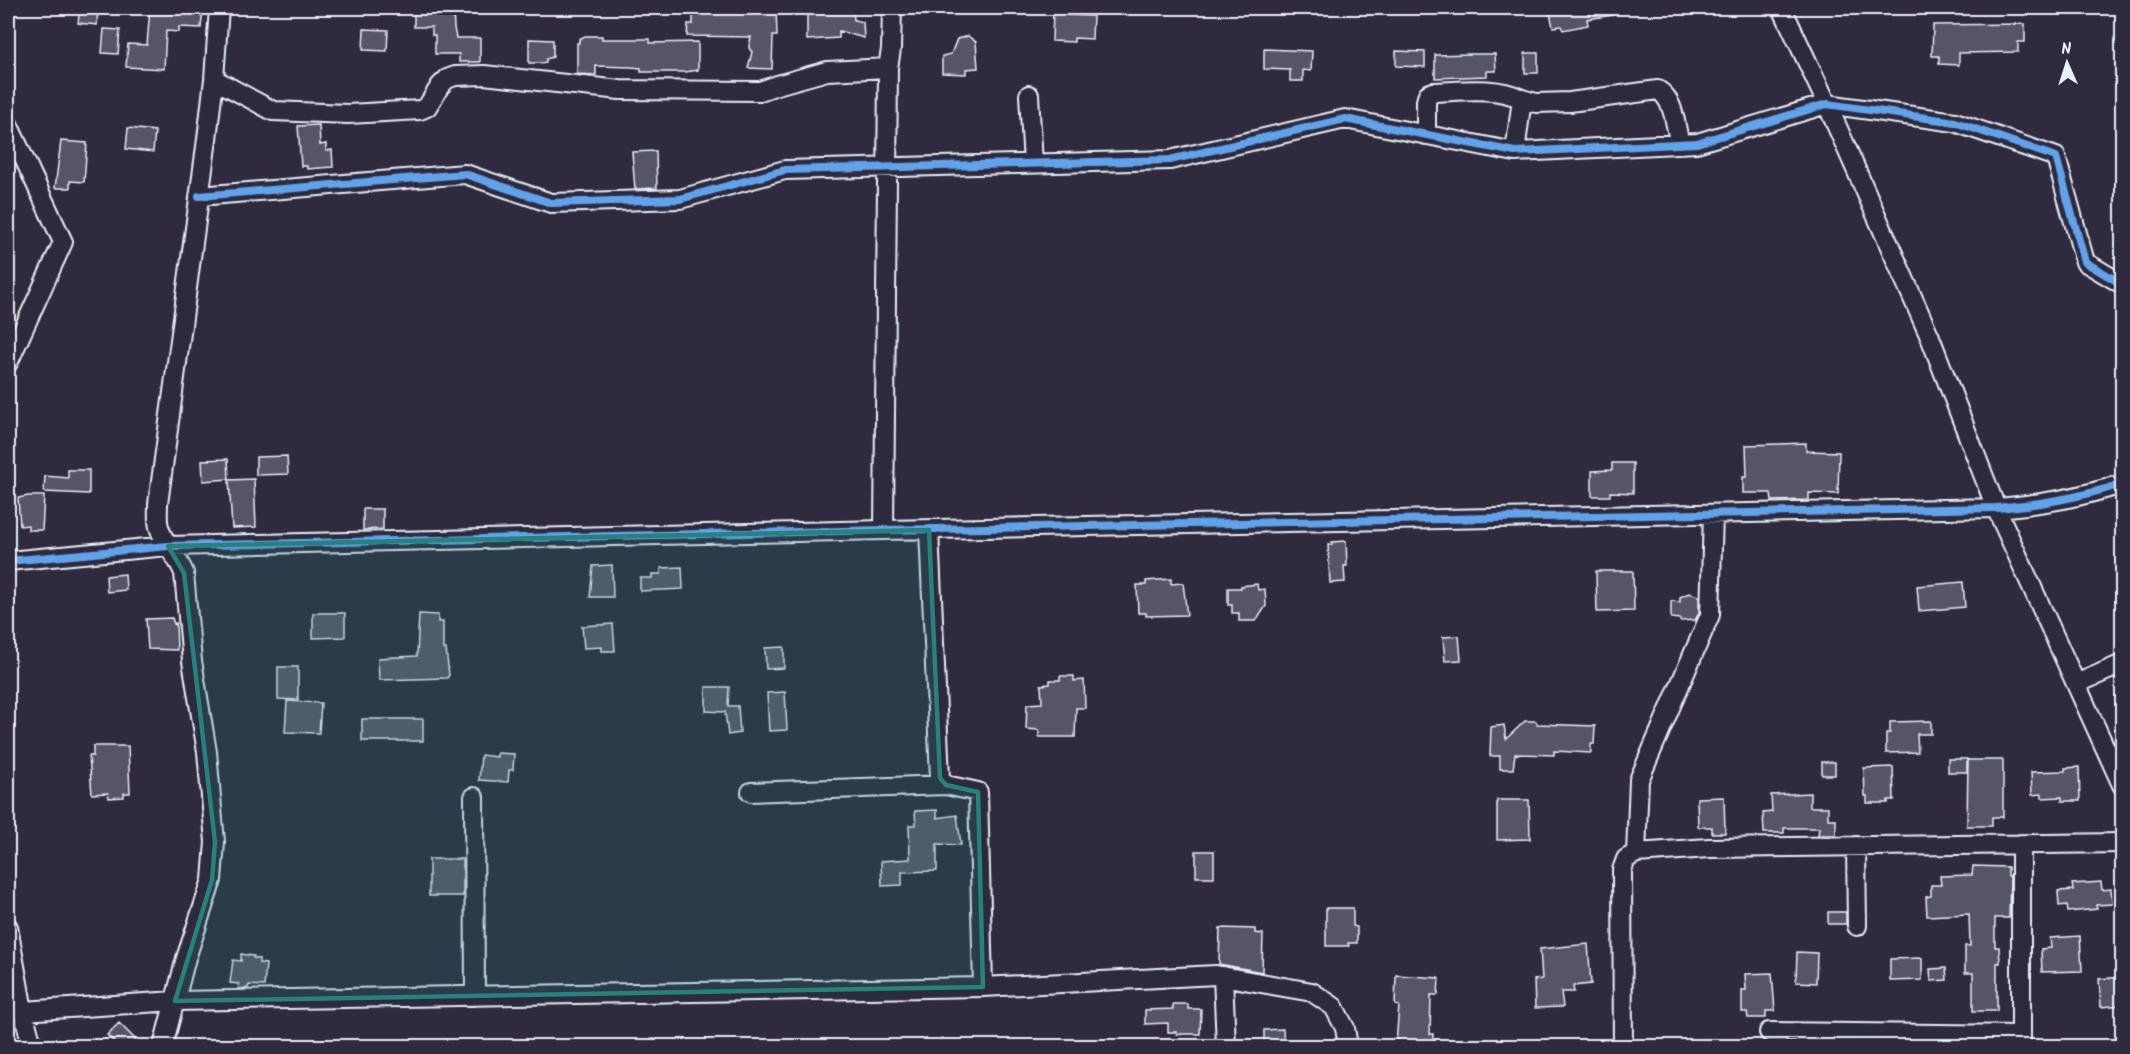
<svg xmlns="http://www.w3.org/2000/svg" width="2130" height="1054" viewBox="0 0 2130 1054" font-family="Kalam,sans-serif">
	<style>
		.building { fill: #575565; stroke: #e8f1f8; stroke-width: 1.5 }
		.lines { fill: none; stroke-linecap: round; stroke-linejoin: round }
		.minor-casing { stroke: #e8f1f8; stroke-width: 22 }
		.minor { stroke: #2f2a3d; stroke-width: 18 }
		.cycleway-casing { stroke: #2f2a3d; stroke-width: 11 }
		.cycleway { stroke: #60a3ed; stroke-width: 8 }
		.marked { fill: #25827c; fill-opacity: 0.2; stroke: #25827c; stroke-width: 4.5; stroke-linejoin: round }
	</style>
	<rect width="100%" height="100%" fill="#2f2a3d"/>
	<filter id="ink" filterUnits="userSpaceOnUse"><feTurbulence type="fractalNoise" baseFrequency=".0167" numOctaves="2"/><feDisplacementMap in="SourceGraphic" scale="12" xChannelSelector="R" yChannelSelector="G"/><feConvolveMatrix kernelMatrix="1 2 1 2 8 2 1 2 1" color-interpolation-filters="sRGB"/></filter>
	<g filter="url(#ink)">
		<!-- building -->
		<path class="building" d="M80 8H98L97 25 78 23Z
			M150 8H203L201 28 179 27V32L166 31 164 69 126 67 128 44 147 45Z
			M414 8H453L454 28 456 38H480V62H459V54H435V35H432V27H414Z
			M693 8H776L777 36H773L772 69 748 68 752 52 749 48 751 37 687 36 688 24H693Z
			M807 8H853L854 20 863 22 864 38 839 31V38L807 40Z
			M1549 8H1613V15L1587 19 1588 25 1563 30 1561 26 1553 27Z
			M1053 10H1067V15L1093 16 1092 39 1074 38V42L1052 41Z
			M2025 24V42H2018V52L1959 53V65L1939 64V56H1932L1933 25Z
			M104 29 120 30 118 54 102 53Z
			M364 29 388 30 387 51 363 50Z
			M585 36H602V39H650V43L698 42V70L685 72H641V68L631 67 596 66V75L577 74V43H579V39Z
			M968 36 976 42 978 68 966 69V74L942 73V56L951 54 957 39Z
			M529 39 553 40V57L546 59V62L542 63H529Z
			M1264 49 1312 51 1311 71 1303 70V81H1290V70L1264 69Z
			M1396 51 1425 52V67L1396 66Z
			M1525 53H1538V73H1525Z
			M1471 54H1495L1496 71H1487V76L1435 78V55Z
			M319 125 320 145 326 144V151L332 150 333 167 307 169V166H301L298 126Z
			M128 128 155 131 153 152 126 149Z
			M61 141 87 143 84 182 70 181V188H55Z
			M656 151 657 188 635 189 632 152Z
			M1806 443V451L1839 452 1838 494 1809 493V500L1772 501 1771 493H1743V477H1747L1746 445Z
			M287 456 288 474 256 475V457Z
			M228 459 229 479 203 481 202 460Z
			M1612 463H1633V493L1610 492V496H1592V471L1612 470Z
			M68 470H89V494L44 492 45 476 68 478Z
			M254 479 256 527 232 528 229 480Z
			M28 496H44L42 530H28V525L20 526 18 498Z
			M363 509H383V529L363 530Z
			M1346 541 1347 566H1344L1345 582 1330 583 1328 545H1332V542Z
			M612 565 613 597H590L593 566Z
			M682 567 683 589 640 591V578H652V574H661V568Z
			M1596 571H1633L1634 611 1597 612Z
			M125 574 126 590 107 592 106 576Z
			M1171 579V584L1183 583 1187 615 1146 616V613H1138L1137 585H1146V581Z
			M1963 582 1965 607 1919 611 1917 586Z
			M1257 584 1258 590 1265 589 1266 606 1256 621H1239V613H1232V605H1228V588H1241V586Z
			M1689 593 1699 596V613L1695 620 1680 621V619L1671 618V601L1680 602V597Z
			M313 613H345V637L313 638Z
			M419 614 438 615V622H443V649H446L449 675 447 678 379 680 378 658 417 656Z
			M172 618 174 624 176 623 177 650 148 649 146 619Z
			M613 624 615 651H602V647L584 648 582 626Z
			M1459 636 1461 660 1445 661 1443 637Z
			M784 647V668L766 669 765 648Z
			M278 667H298V700L278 699Z
			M1060 676H1074V681L1084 680 1085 708H1076L1075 737H1039V730L1026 729 1027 704 1042 703 1041 685 1050 684V680H1060Z
			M706 687H729L728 706H738L740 733 728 735 725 712 706 711Z
			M785 692 787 730 769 731 767 693Z
			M287 701 321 703 319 733 285 732Z
			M362 719H423V741H362Z
			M1525 721H1536L1537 724 1595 726 1594 744H1591V753L1554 751V755L1515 754 1513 769H1500V756H1490L1491 727 1504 725 1506 739Z
			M1931 721V734H1917L1918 752 1886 753V733H1890V722Z
			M93 746H128L130 793H124V797L109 798 108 793 92 794 89 756H93Z
			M497 753 514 754 513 770H509L508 782 479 780 481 755 497 757Z
			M1948 759H1967V772H1948Z
			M1968 760H2003V817H1992V826H1967Z
			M1822 762H1835V775H1822Z
			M1893 767 1894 800H1888V803H1867V796H1865L1864 768Z
			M2079 767 2080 801H2062V797L2042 798V794L2032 795 2031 772 2065 771V768Z
			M1810 793V807H1828V819H1836V835H1818L1819 828H1784V833H1764L1763 813 1772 812 1771 795Z
			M1724 797 1725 833H1712V827H1698L1697 798Z
			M1497 800H1529L1530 839 1497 840Z
			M937 810V818L957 815 961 845 937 844V871L902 872V885L882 886 881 861 910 859 909 825H916L915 811Z
			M1196 851H1214V877H1196Z
			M429 859H463V896H429Z
			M1973 866 2008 867V876H2010L2009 918H1995V947H1999L2000 963H1997V1011H1973V973H1965V946H1970L1969 914 1927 916 1926 897 1931 896V885H1941L1940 876 1972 875Z
			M2101 882 2102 890 2111 889 2112 904 2096 905 2097 909 2068 912 2067 905 2059 906 2058 891 2073 890 2072 884Z
			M1326 908H1353V926L1357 927V943H1348L1349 946H1326Z
			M1828 912H1846V924H1828Z
			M1220 928 1255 929V933L1263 934 1262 972 1219 964Z
			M2080 936 2082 971 2042 972 2041 949 2051 948 2050 938Z
			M1588 944 1591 984 1573 986 1574 992H1561L1563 1007 1535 1008 1534 980 1542 979 1540 949Z
			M1797 952 1817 953 1816 983 1796 982Z
			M241 954 254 956 253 958 259 959V963L266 964 264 986 249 985 248 988 238 989 239 984 230 983 233 960 241 961Z
			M1922 958V980L1890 981V959Z
			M1946 968 1947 980 1931 981 1930 969Z
			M1772 973 1775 1011H1766V1018H1748L1747 1012H1742V990H1746L1745 974Z
			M1396 975 1439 978 1438 995H1431L1430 1034H1433L1432 1047H1399V1044H1396L1399 1006 1395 1005Z
			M2122 977V1005L2101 1007 2099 979Z
			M1173 1004H1188V1009H1201L1200 1034H1177V1032H1168V1023L1145 1024V1010L1173 1009Z
			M119 1023 136 1040 130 1047H119L107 1035Z
			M1283 1029 1284 1047H1264V1030Z"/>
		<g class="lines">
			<defs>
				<path id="minor" d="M1782 8 1827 104 1930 337 1996 508 2122 785
					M214 79 273 111 348 114 420 110 427 107 440 86 447 79 455 76 484 75 620 90 760 91 777 85 827 71 888 68
					M1029 95 1033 164
					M8 124 63 242 8 363
					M1426 135V101L1428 94 1433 92C1463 91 1495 86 1522 99
					M1515 152 1522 99 1536 103 1570 102 1658 90C1675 100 1675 127 1680 144
					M199 196 465 174 551 203 680 199 785 170 1170 160 1345 119 1515 152 1697 143 1827 104 1955 122 2056 157 2085 262 2122 284
					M884 530 888 68 891 49 892 8
					M929 530 940 778 946 785 978 792 983 987
					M8 561 168 546 884 530 1996 508C2043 504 2077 498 2122 484
					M2076 684 2122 664
					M751 792 946 785
					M474 797 475 996
					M2021 844V1046
					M1856 846 1857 926
					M1636 853 1639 780 1710 615 1713 514
					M8 927 23 1011 32 1046
					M1223 976 1226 1046
					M23 1011 175 1001 983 987 1216 975 1312 992 1334 1007 1345 1028 1348 1046
					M1769 1032 2021 1035
					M163 1046 186 958 212 880 215 842 207 752 192 661 184 573C178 557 164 545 159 527 157 520 158 511 158 504L207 139 214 79 219 8
					M1623 1046 1622 870 1626 859 1636 853 1709 848 2122 843"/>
			</defs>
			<!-- minor casing -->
			<use href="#minor" class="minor-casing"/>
			<!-- minor -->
			<use href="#minor" class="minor"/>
			<defs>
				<path id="cycleway" d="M199 196 465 174 551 203 680 199 785 170 1170 160 1345 119 1515 152 1697 143 1827 104 1955 122 2056 157 2085 262 2122 284
					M8 561 168 546 884 530 1996 508C2043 504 2077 498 2122 484"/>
			</defs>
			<!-- cycleway casing -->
			<use href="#cycleway" class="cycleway-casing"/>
			<!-- cycleway -->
			<use href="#cycleway" class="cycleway"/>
		</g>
	</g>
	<!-- marked area -->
	<path class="marked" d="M929 530 940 778 946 785 978 792 983 987 175 1001 212 880 215 842 184 573 168 546Z"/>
	<!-- margin -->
	<rect width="2130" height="1054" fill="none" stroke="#2f2a3d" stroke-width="30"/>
	<rect x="15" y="15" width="2100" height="1024" fill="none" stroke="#e8f1f8" stroke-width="2" filter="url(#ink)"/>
	<!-- north arrow -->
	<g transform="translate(2067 63) rotate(357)" stroke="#2f2a3d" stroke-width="4.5" paint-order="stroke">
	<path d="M0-4.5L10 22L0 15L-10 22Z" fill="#e8f1f8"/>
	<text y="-9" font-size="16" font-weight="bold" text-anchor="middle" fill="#e8f1f8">N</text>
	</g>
</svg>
